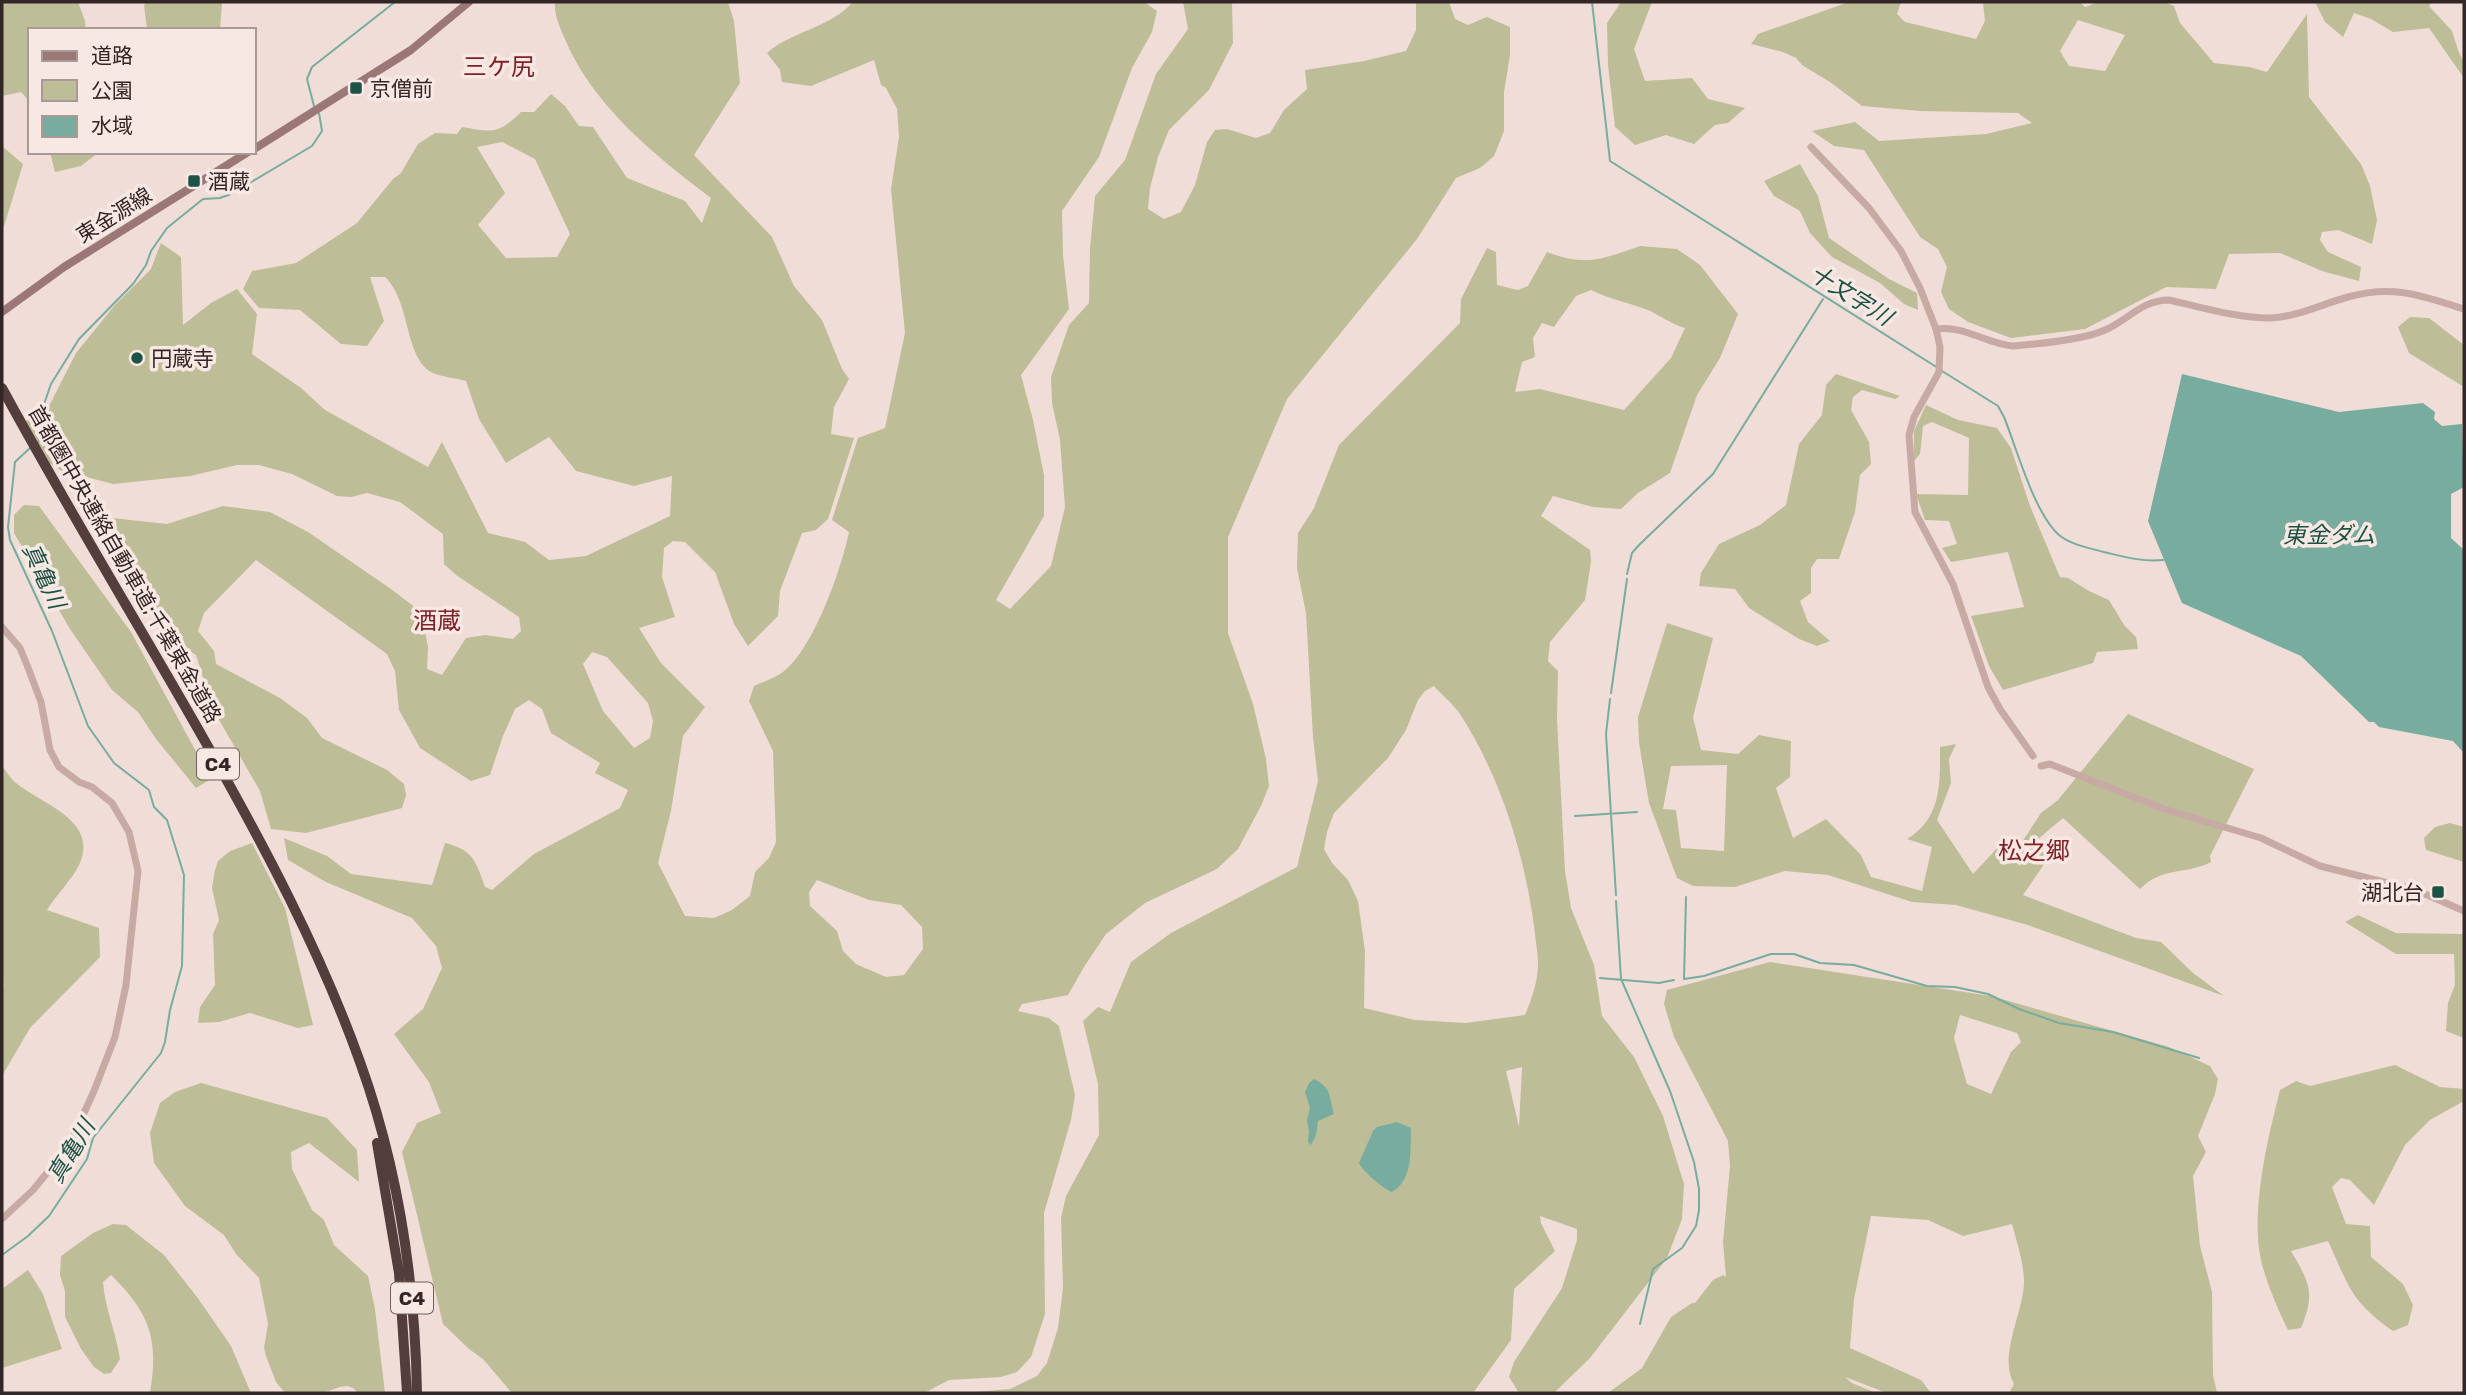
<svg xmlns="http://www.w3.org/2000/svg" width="2466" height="1395" viewBox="0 0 2466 1395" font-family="Rubik,'Noto Sans JP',sans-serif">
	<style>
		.green { fill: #bdbe98; fill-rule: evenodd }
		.water { fill: #77ac9f }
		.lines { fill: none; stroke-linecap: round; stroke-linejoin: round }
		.stream { stroke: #77ac9f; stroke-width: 2 }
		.tertiary { stroke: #c7aaa4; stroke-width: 7 }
		.secondary { stroke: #9b7876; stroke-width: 8 }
		.motorway { stroke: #543d3d; stroke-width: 10 }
		.poi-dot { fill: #1d5346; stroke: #f8e8e3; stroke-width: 2.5 }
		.labels { text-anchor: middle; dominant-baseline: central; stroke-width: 7; stroke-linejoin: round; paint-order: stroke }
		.shield { fill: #f8e8e3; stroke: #6e605f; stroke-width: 2 }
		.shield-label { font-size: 19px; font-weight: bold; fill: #332626 }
		.poi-label { font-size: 21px; fill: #332626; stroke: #f8e8e3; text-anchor: start }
		.street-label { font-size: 21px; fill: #332626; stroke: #f8e8e3 }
		.water-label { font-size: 23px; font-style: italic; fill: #1d5346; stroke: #f8e8e3 }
		.quarter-label { font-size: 24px; fill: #802127; stroke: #f8e8e3 }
	</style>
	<rect width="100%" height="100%" fill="#f0ddd7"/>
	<!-- green -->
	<path class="green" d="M2 2H78L85 21 86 30H30V102L21 92 2 96Z
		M147 2H222L220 30H147L144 5Z
		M555 2H728L734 21 740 83 694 155 772 237 794 286 822 320 842 369 849 379 834 407 831 434 854 438 828 519 816 530 802 533 780 591 778 616 748 646 734 624 715 572 685 542 673 541 664 548 662 577 675 617 639 628 661 663 705 707 683 736 671 811 658 863 685 916 714 918 732 910 750 896 755 872 769 858 776 842 773 751 749 701 754 686C763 682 775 678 783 672 814 648 841 570 849 532L832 520 858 438 885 428 905 333 891 189 899 137 897 109 886 88 881 85 874 60 811 86 782 82 780 70 767 53C792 31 830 28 853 2H1144L1157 11 1152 32 1132 68 1099 157 1062 211 1063 255 1069 309 1021 375 1033 420 1044 475V516L996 600 1010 609 1051 566 1065 507 1060 440 1052 403 1051 377 1069 325 1089 303 1090 248 1095 196 1125 160 1156 74 1188 29 1183 2H1232L1233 43 1209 90 1169 130 1158 157 1150 188 1148 209 1164 219 1181 212 1195 185 1207 142 1215 130 1227 129 1256 138 1270 133 1284 110 1307 89 1305 70 1364 61 1406 51 1416 30V2H1449L1455 19 1468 25 1487 17 1510 27V55L1504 92V131L1494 156 1480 168 1456 178 1417 239 1287 399 1228 537V633L1253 704 1266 759 1269 786 1261 806 1238 849 1217 869 1145 903 1106 934 1084 967 1068 995 1022 1004 1018 1011 1049 1018 1059 1026 1075 1095 1071 1120 1044 1213 1045 1314 1031 1357 1017 1372 1001 1377 949 1380 924 1393H512L483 1359 469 1349 443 1324 402 1152 417 1123 441 1113 429 1082 394 1034 423 1009 442 968 436 946 412 918 326 882 288 860 284 838 327 856 351 874 432 885 445 843C474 850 476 862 485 887L492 890 534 854 620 808 628 790 595 773 600 763 551 733 542 709 529 700 515 709 503 736 490 775 471 781 420 748 399 710 395 671 387 654 256 560 204 613 198 631 214 651 216 664 280 698 307 718 322 738 387 770 404 784 406 795 402 808 306 833 271 829 260 791 214 711 196 655 182 646 142 584 103 517 167 524 223 506 270 512 308 532 391 589 421 612 428 647 427 669 442 675 466 638 485 635 513 639 521 631 519 617 456 575 444 564 443 534 400 502 367 493 351 497 337 496 292 474 259 465H237L190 476 113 484 60 470 39 456 20 423 45 414 76 353 114 306 151 269 161 243 181 257 183 325 211 303 237 289 257 314 252 354 301 388 325 410 428 467 442 442 488 533 525 542 549 560 586 556 670 516 672 476 634 486 576 471 549 437 506 463 479 419 466 381C456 378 442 377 433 373 404 359 411 301 385 277H370L384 321 367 346 341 344 300 310 259 308 243 289 252 271 296 263 357 223 393 179 401 173 418 144 435 133 457 134 462 127C492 132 498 135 521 112H534L551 94 565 106 579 126 593 127 627 178 685 201 702 223 711 198C654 155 592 105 564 37 559 25 554 15 555 2ZM502 142 535 159 570 234 557 257 506 258 478 225 505 193 477 147ZM592 652 607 657 648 703 653 721 650 738 634 748 603 711 583 664ZM817 880 869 900 901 905 922 927 923 949 904 975 886 977 856 964 843 951 837 931 810 906 809 892Z
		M1621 2H1652L1634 49 1645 81 1692 78 1708 99 1745 108 1728 123 1715 125 1694 144 1666 135 1635 145 1615 127 1608 65 1607 23Z
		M1849 2H1901L1897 14 1905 22 1976 39 1985 21 1983 3 1977 2H2080L2085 7 2099 2H2164L2174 6 2180 23 2214 63 2249 67 2267 72 2307 14 2309 97 2361 164 2370 186 2377 220 2372 244 2338 230 2322 232 2320 240 2328 252 2361 267 2359 281 2322 271 2280 253 2229 254 2216 289 2166 287 2085 329 2011 338 1968 322 1949 309 1941 292 1947 267 1938 249 1920 237 1864 150 1834 146 1812 131 1855 122 1879 141 1986 134 2032 123 2018 113 1920 111 1862 106 1830 82 1802 65 1796 58 1783 52 1751 44 1758 34ZM2078 20 2125 35 2105 71 2069 66 2060 51Z
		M2315 2H2432L2429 6 2452 31 2458 50 2464 63V78L2429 28 2393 32 2371 19 2354 13 2343 37 2325 22Z
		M2 146 23 164 2 233Z
		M50 152H99L81 166 55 172Z
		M1800 164 1818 196 1829 238 1889 279 1917 293 1918 310 1904 304 1880 283 1832 257 1810 233 1800 211 1774 196 1764 181Z
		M1640 246 1677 249 1700 265 1738 314 1720 358 1697 395 1670 473 1638 493 1621 509 1593 507 1553 496 1541 516 1590 550 1591 562 1585 600 1550 642 1548 661 1558 671 1557 719 1565 871 1571 908 1594 965 1602 1016 1634 1057 1663 1116 1684 1184 1682 1219 1667 1258 1590 1358 1554 1393H1519L1509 1377 1514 1362 1562 1288 1577 1240V1229L1540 1216 1541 1223 1555 1251 1514 1289 1511 1340 1473 1393H964L1010 1389 1037 1376 1047 1363 1058 1328 1063 1288 1061 1218 1066 1196 1099 1135 1098 1084 1083 1021 1098 1007 1110 1012 1131 962 1171 933 1297 867 1318 781 1313 737 1306 613 1297 568 1298 533 1314 508 1339 445 1460 323 1461 299 1487 248 1496 252 1497 285 1518 290 1528 286 1547 252C1586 267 1602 259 1640 246ZM1591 290C1609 299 1626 302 1645 309 1659 314 1670 324 1685 328L1671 358 1624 410 1540 389 1515 392 1522 362 1535 357 1533 338 1542 323 1554 327 1576 296ZM1434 686C1442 695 1453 704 1460 714 1500 776 1524 852 1534 926 1535 938 1538 951 1538 963 1538 982 1532 998 1525 1015L1466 1023 1415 1020 1364 1008 1365 951 1358 901 1348 880 1332 863 1324 849 1327 832 1334 813 1388 758 1406 730 1418 700 1425 691ZM1522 1067 1519 1127 1506 1071Z
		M2410 317 2429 318 2464 345V387L2409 353 2398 327Z
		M1836 374 1900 396 1895 399 1862 390 1853 397 1851 410 1869 442 1871 464 1860 475 1855 512 1839 559H1817L1811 568V593L1800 601 1808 622 1830 641 1817 646 1799 639 1749 608 1735 589 1699 586 1701 573 1719 544 1760 525 1786 505 1799 444 1822 415 1826 385Z
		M1926 405 1958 420 1997 428 2011 448 2030 506 2060 577 2068 578 2089 591 2109 600 2124 625 2136 637 2138 649 2097 652 2093 663 2003 690 1989 666 1971 616 2024 607 2008 552 1951 562 1942 548 1957 544 1949 521 1925 520 1916 494 1968 495 1969 438 1932 422 1923 426 1920 454 1914 461V431Z
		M24 505 39 506 131 632 211 779 196 788 156 739 138 712 112 690 70 629 14 533V515Z
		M1667 623 1713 638 1693 717 1701 750 1738 754 1759 735 1791 741 1790 777 1776 788 1793 838 1826 819 1861 855 1871 877 1922 891 1932 847 1907 839C1942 818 1940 783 1940 747L1956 744 1949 759 1951 783 1937 820 1973 874 2002 843 2022 842 2041 813 2058 800 2128 714 2254 769 2210 856 2211 862C2186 875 2163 866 2140 889L2063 818 2037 840 2049 857 2023 895 2136 938 2161 942 2193 973 2224 996 2028 925 1956 905 1912 902 1828 875 1785 871 1735 887 1693 886 1677 878 1649 803 1639 743 1638 717ZM1727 765 1724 851 1681 848 1676 810 1663 809 1671 766Z
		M2 766C6 771 10 778 16 783 41 804 100 820 79 865 71 881 56 895 47 910L99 928 100 957 30 1028 2 1076V989L4 984 2 981Z
		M2450 823 2464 827V862L2426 850 2424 838 2435 827Z
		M252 843 285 908 313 1025 298 1028 250 1013 219 1022 198 1023 200 1007 215 985 213 934 219 920 212 888 215 870 218 861 230 851Z
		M2358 915 2396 933 2464 934V1038L2446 1031 2448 1003 2455 985 2454 954H2396L2345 922Z
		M1770 962 1991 996 2169 1047 2210 1066 2218 1079 2215 1094 2198 1136 2206 1152 2193 1176 2200 1246 2212 1292 2213 1375 2217 1393H2009L2014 1384C1998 1357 2023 1313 2024 1283 2024 1263 2017 1243 2012 1224L1963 1236 1928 1220 1871 1216 1854 1299 1850 1348 1921 1380 1931 1393H1887L1845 1377 1852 1383 1876 1393H1608L1642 1368 1671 1317 1692 1303H1695L1713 1280 1723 1275 1726 1277 1723 1242 1730 1166 1728 1141 1674 1037 1664 1004 1667 990ZM1960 1015 2017 1033 2021 1042 2011 1052 1991 1094 1967 1084 1954 1038Z
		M2395 1065 2440 1087 2464 1089V1101L2430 1120 2405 1145 2374 1205 2350 1180 2341 1178 2332 1187 2346 1224 2370 1226 2371 1257 2403 1284 2413 1305 2408 1325 2393 1331C2350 1301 2349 1286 2328 1241L2291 1251C2309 1282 2316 1292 2301 1328L2288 1330C2276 1305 2263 1276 2259 1249 2253 1201 2268 1137 2280 1090L2296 1081 2310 1086Z
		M201 1083 327 1118 357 1150 359 1182 309 1143 291 1152 292 1169 312 1210 324 1220 334 1245 368 1276 375 1309 385 1393H358C347 1379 335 1391 321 1393 310 1395 297 1393 285 1393L276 1382 266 1356 264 1348 268 1324 259 1278 236 1254 224 1235 185 1206 154 1163 150 1133 160 1103 175 1092Z
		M113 1224 126 1225 164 1255 197 1297 231 1346 251 1393H150C159 1340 150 1313 111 1275L103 1282C105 1309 116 1332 120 1359L111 1373 104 1374 94 1367 81 1349 65 1317V1291L60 1275 61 1256 93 1233Z
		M28 1270 43 1294 62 1349 2 1368V1289Z"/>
	<!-- water -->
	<path class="water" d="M2182 374 2339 412 2423 403 2435 412 2434 419 2442 426 2462 424 2464 487 2451 494V538L2464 550V753L2453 741 2379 727 2374 722H2369L2301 656 2182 603 2148 521Z
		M1314 1079C1333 1088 1329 1099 1334 1114L1318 1121 1316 1135 1311 1145 1308 1142 1309 1131 1307 1120 1310 1108 1305 1092 1309 1083Z
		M1397 1122 1411 1128C1410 1150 1414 1179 1392 1192 1385 1190 1362 1171 1359 1163L1373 1131 1377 1127Z"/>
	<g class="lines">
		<!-- stream -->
		<path class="stream" d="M1592 2 1610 161 1938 368
			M314 106 307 79 312 67 395 2
			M1942 371 1998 406 2004 417C2017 449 2034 513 2059 535 2071 545 2090 548 2104 552 2125 557 2142 562 2163 560
			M37 443 41 438 30 417 31 414 43 407 51 384 79 339 133 284 146 265 151 251 167 228 203 199 220 198 231 194 312 146 322 131 319 113
			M1627 574 1632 553 1639 545 1713 474 1823 299
			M1611 693 1627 579
			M1610 699 1606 734 1616 895
			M1575 816 1637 812
			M1686 897 1684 979 1704 976 1771 954H1794L1820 963 1854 965 1927 986 1955 987 1988 994 2019 1009 2059 1023 2113 1032 2199 1058
			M1616 901 1621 979 1670 1091 1694 1162 1699 1189V1210L1696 1226 1682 1248 1653 1269 1640 1324
			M1600 978 1659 983 1674 980
			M2 1255 28 1236 49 1216 87 1159 93 1138 161 1053 165 1042 170 1010 182 966 184 875 167 820 154 807 149 790 114 763 88 726 52 631 10 540 8 527 15 462 30 448"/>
		<!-- tertiary -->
		<path class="tertiary" d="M1811 147 1869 208 1901 251 1920 288 1936 329 1940 347 1939 372 1914 417 1909 435 1915 512 1953 584 1988 687 2000 709 2033 756
			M1936 329C1965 325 1986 344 2013 346 2038 344 2083 340 2105 330 2128 320 2142 300 2169 300 2201 307 2236 318 2270 318 2297 317 2322 304 2348 297 2394 284 2422 296 2464 309
			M2 627 20 648 27 665 41 702 50 750 59 767 79 782 92 787 112 803 129 832 138 871 126 985 115 1037 94 1091 69 1146 33 1190 2 1219
			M2041 766 2050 764 2164 809 2261 838 2320 866 2416 890 2464 911"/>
		<!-- secondary -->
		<path class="secondary" d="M254 149 411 50 469 2
			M2 312 64 267 248 152"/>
		<!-- motorway -->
		<path class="motorway" d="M2 388C67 508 139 625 206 743 264 846 320 950 360 1062 398 1167 415 1282 417 1393
			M377 1143 399 1273 407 1393"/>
	</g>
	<!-- markers -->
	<g class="poi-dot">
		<rect x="349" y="81" width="14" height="14" rx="3.5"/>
		<rect x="187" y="174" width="14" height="14" rx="3.5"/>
		<circle cx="137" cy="358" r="7"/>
		<rect x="2431" y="885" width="14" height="14" rx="3.5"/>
	</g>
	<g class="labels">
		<!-- shield labels -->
		<g class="shield">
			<rect x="197" y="748.5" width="42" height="31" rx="5"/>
			<rect x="391" y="1282.5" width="42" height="31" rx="5"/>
		</g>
		<g class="shield-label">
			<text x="218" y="764">C4</text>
			<text x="412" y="1298">C4</text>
		</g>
		<!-- poi labels -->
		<g class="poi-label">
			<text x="370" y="88">京僧前</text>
			<text x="208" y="181">酒蔵</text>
			<text x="151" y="358">円蔵寺</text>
			<text x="2424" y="892" text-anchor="end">湖北台</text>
		</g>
		<!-- street labels -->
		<g class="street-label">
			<text transform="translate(114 215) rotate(-32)">東金源線</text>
			<text transform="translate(125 564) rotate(60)">首都圏中央連絡自動車道;千葉東金道路</text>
		</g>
		<!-- water labels -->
		<g class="water-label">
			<text transform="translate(1851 295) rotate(32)">十文字川</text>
			<text x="2329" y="535">東金ダム</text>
			<text transform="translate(44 576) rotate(65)">真亀川</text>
			<text transform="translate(71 1151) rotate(-59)">真亀川</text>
		</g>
		<!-- quarter labels -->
		<g class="quarter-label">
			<text x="499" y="67">三ケ尻</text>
			<text x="437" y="621">酒蔵</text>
			<text x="2034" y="851">松之郷</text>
		</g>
	</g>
	<!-- border -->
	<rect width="2466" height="1395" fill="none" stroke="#332626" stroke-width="7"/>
	<!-- legend -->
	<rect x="28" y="28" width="228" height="126" fill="#f8e8e3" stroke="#a99a97" stroke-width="2"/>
	<rect x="42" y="51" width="35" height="10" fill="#9b7876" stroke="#a99a97" stroke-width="2"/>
	<text x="91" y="63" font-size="21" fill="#332626">道路</text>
	<rect x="42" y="80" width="35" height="21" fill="#bdbe98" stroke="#a99a97" stroke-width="2"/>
	<text x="91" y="98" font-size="21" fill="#332626">公園</text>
	<rect x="42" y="116" width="35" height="21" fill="#77ac9f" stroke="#a99a97" stroke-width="2"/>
	<text x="91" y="133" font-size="21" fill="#332626">水域</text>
</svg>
